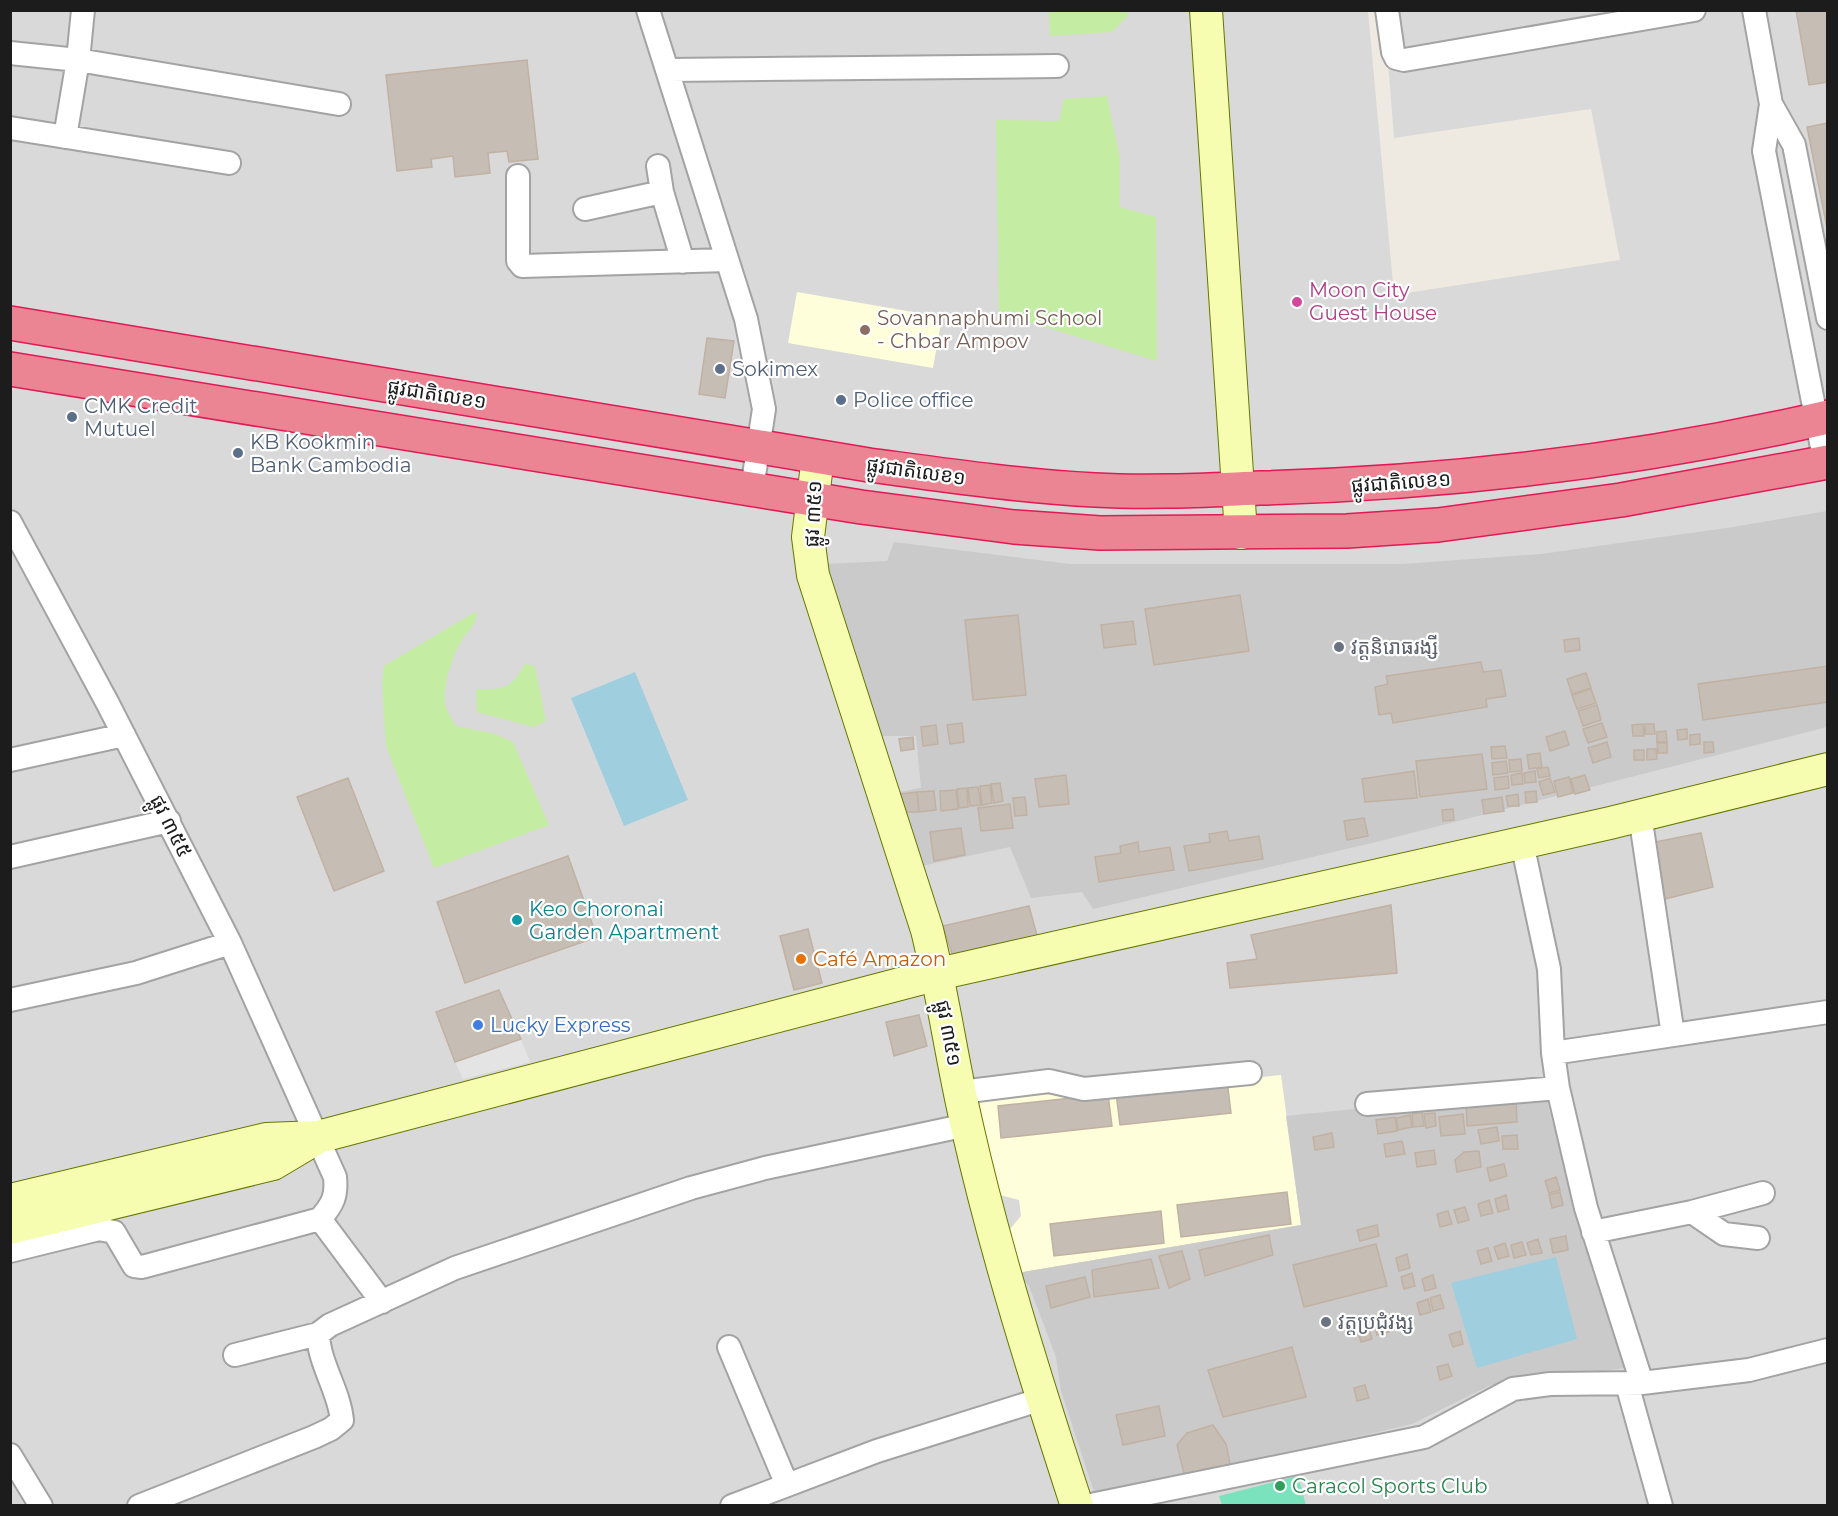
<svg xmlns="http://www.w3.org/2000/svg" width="1838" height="1516" viewBox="0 0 1838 1516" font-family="Montserrat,'Noto Sans Khmer',sans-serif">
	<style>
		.residential { fill: #dad9d9 }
		.education { fill: #feffda }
		.religious { fill: #cacaca }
		.grass { fill: #c4eca3 }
		.pitch { fill: #7ae3be }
		.parking { fill: #e4e4e4 }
		.water { fill: #9fcedf }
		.building { fill: #c6bdb4; stroke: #c1b1a3; stroke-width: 1.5 }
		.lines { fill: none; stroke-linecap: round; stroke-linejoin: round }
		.street-casing { stroke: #a3a3a3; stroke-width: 26 }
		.secondary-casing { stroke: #657700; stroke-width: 34 }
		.highway-casing { stroke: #e11a56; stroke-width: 36 }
		.street { stroke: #fff; stroke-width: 22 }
		.secondary { stroke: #f6fdb1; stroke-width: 32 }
		.highway { stroke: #eb8493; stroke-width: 33 }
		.hotel-dot { fill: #d1479c; stroke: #fff; stroke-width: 2 }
		.education-dot { fill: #8d6e63; stroke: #fff; stroke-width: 2 }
		.service-dot { fill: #5c6f8a; stroke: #fff; stroke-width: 2 }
		.worship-dot { fill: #6b7280; stroke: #fff; stroke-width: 2 }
		.culture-dot { fill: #0f9aa8; stroke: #fff; stroke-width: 2 }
		.food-dot { fill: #e8710a; stroke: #fff; stroke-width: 2 }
		.shop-dot { fill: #3f7fe0; stroke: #fff; stroke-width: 2 }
		.leisure-dot { fill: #2e9e5b; stroke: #fff; stroke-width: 2 }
		.labels { text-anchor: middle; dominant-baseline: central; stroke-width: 4.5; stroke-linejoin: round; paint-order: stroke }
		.hotel-label { font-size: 20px; fill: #b23c85; stroke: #fff; text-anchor: start }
		.education-label { font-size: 20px; fill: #785e54; stroke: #fff; text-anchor: start }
		.service-label { font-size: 20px; fill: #4e5e75; stroke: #fff; text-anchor: start }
		.street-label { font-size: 20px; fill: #1c1c1c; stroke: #fff }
		.worship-label { font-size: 20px; fill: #5b616d; stroke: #fff; text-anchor: start }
		.culture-label { font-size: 20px; fill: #0d838f; stroke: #fff; text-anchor: start }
		.food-label { font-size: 20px; fill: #c56008; stroke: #fff; text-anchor: start }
		.shop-label { font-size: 20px; fill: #366cbe; stroke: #fff; text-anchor: start }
		.leisure-label { font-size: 20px; fill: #27864d; stroke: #fff; text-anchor: start }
	</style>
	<rect width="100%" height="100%" fill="#eeeae1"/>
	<!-- residential -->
	<path class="residential" d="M10 11H1368L1394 295 1620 260 1591 109 1394 138 1384 11H1827V1505H11Z"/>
	<!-- education -->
	<path class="education" d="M797 292 942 317 933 368 788 343Z
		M1281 1075 1301 1225 1017 1273 1006 1234 1021 1216 1019 1200 996 1194 972 1100 1051 1087 1079 1095Z"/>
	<!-- religious -->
	<path class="religious" d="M1827 511V727L1376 842 1093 909 1082 892 1031 898 1010 847 917 867 894 793 921 788 916 736H877L825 564 887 561 894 542 1070 564H1403L1541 554 1733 527Z
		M1538 1095 1547 1101 1573 1202 1624 1368 1549 1379 1508 1380 1489 1386 1412 1424 1096 1498 1061 1391 1056 1357 1029 1286 1017 1273 1301 1225 1286 1116 1460 1098Z"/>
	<!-- grass -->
	<path class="grass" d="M1049 11H1128V16L1112 32 1050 36Z
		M1107 96 1120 158V207L1156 217 1157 361 999 313 996 120 1059 121 1064 99Z
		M477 611C475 629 471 626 462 640 453 654 442 687 445 704 447 711 452 720 456 726L495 734 513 742 549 825 434 868 386 746 382 684 384 666Z
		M525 664 535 666 546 721 534 727 477 712 476 689C504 690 511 689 525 664Z"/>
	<!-- pitch -->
	<path class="pitch" d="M1298 1476 1306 1505H1222L1219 1496Z"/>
	<!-- parking -->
	<path class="parking" d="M521 1039 530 1062 463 1079 455 1062Z"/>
	<!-- water -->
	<path class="water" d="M635 672 688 800 624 826 571 698Z
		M1556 1257 1577 1339 1477 1368 1451 1283Z"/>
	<!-- building -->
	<path class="building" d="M1796 10H1828V82L1809 85Z
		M527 60 538 159 509 162 507 151 488 153 490 173 455 177 453 156 431 159 432 167 397 171 386 75Z
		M1828 123V233L1807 127Z
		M707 338 734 341 725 398 699 394Z
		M1240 595 1249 651 1154 665 1145 609Z
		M1018 615 1026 695 973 700 965 620Z
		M1133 621 1136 644 1104 648 1101 625Z
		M1579 638 1580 650 1565 652 1564 640Z
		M1481 662 1483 672 1501 670 1506 696 1486 699 1487 707 1393 723 1391 713 1379 715 1375 687 1388 684 1386 676Z
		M1828 666V702L1703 720 1698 684Z
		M1586 673 1591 688 1572 694 1567 679Z
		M1591 689 1596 703 1577 709 1572 695Z
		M1597 705 1601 720 1583 726 1578 711Z
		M962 723 964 742 950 744 947 725Z
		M1602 723 1607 737 1588 743 1583 729Z
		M1643 724 1644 736H1633L1632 725Z
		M1645 724H1654L1655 734H1645Z
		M936 725 938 744 923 746 921 727Z
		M1687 729V739L1678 740 1677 730Z
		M1565 731 1569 745 1550 751 1546 737Z
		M1666 731 1667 742H1657V732Z
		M1700 734V744L1690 745V735Z
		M913 737 914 749 901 751 899 739Z
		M1607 742 1611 757 1593 763 1588 748Z
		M1704 742H1713L1714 752 1704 753Z
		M1657 743H1667V753H1658Z
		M1505 746 1507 758 1492 759 1491 747Z
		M1647 749H1656L1657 759 1647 760Z
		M1634 750H1644V760H1634Z
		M1540 753 1542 767 1529 769 1527 755Z
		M1482 754 1487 789 1420 797 1416 761Z
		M1521 759 1522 771 1510 772 1509 760Z
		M1506 761 1508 773 1493 775 1492 763Z
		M1548 767 1550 776 1539 778 1537 769Z
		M1414 771 1417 798 1365 802 1362 779Z
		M1535 771 1536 782 1525 783 1524 773Z
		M1522 773 1523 784 1512 785 1511 775Z
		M1066 775 1069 804 1039 807 1035 779Z
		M1585 775 1590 790 1575 794 1571 779Z
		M1508 776 1509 788 1495 790 1494 778Z
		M1569 777 1573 793 1558 797 1554 781Z
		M348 778 384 871 334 891 297 797Z
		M1550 778 1555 792 1543 795 1539 782Z
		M1000 783 1003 801 994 803 991 784Z
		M990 785 992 803 982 805 980 786Z
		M978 787 981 805 970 806 968 788Z
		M967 788 968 807 959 808 957 789Z
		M956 790 958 809 941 811 940 791Z
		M934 791 936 810 919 812 917 792Z
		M1536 791 1537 802 1526 803 1525 792Z
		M917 792 919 812H904L901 794Z
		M1518 794 1519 806H1508L1506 796Z
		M1025 797 1027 815 1015 816 1013 798Z
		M1502 797 1504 811 1484 814 1482 800Z
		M1010 804 1013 828 981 831 978 808Z
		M1453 809 1454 820 1443 821 1442 810Z
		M1364 818 1368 836 1347 840 1344 821Z
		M961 828 965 855 934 861 930 832Z
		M1227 831 1229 841 1259 836 1263 859 1189 871 1184 846 1210 842 1209 834Z
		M1701 833 1713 887 1665 899 1655 842Z
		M1138 842 1139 852 1170 847 1174 870 1099 882 1095 857 1121 853 1120 846Z
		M568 856 597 937 465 983 437 902Z
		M1391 905 1397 973 1230 988 1227 963 1257 959 1251 935Z
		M1029 906 1038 939 953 957 943 926Z
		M808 929 822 983 794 990 780 936Z
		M499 990 521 1039 455 1062 436 1012Z
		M919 1015 927 1046 894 1056 886 1022Z
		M1227 1080 1231 1113 1120 1125 1116 1093Z
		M1108 1094 1112 1126 1001 1138 998 1106Z
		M1516 1100 1517 1122 1467 1126 1466 1103Z
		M1422 1113 1424 1126 1413 1127 1412 1114Z
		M1435 1113 1436 1126 1426 1128 1424 1114Z
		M1463 1114 1465 1134 1441 1136 1439 1117Z
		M1410 1115 1412 1127 1398 1130 1396 1118Z
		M1395 1117 1397 1131 1378 1134 1376 1120Z
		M1497 1127 1499 1141 1481 1144 1478 1130Z
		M1332 1133 1334 1147 1315 1150 1313 1137Z
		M1517 1135 1518 1149H1503L1502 1136Z
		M1402 1141 1405 1154 1386 1157 1384 1144Z
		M1434 1150 1436 1164 1417 1167 1415 1153Z
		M1479 1151 1481 1167 1457 1172 1455 1160 1464 1152Z
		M1504 1164 1507 1176 1490 1181 1487 1168Z
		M1556 1177 1560 1190 1549 1193 1545 1181Z
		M1287 1192 1291 1224 1181 1237 1177 1205Z
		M1560 1192 1563 1205 1552 1208 1549 1195Z
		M1506 1195 1509 1209 1498 1212 1495 1199Z
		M1489 1200 1493 1213 1481 1216 1478 1204Z
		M1465 1207 1469 1220 1458 1223 1454 1210Z
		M1161 1211 1164 1243 1054 1256 1050 1224Z
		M1448 1211 1452 1224 1440 1227 1437 1214Z
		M1377 1225 1379 1236 1360 1241 1357 1230Z
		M1269 1235 1273 1255 1205 1276 1199 1250Z
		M1566 1236 1568 1250 1553 1253 1550 1239Z
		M1538 1239 1542 1253 1531 1255 1527 1243Z
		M1522 1242 1526 1255 1514 1258 1511 1245Z
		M1505 1243 1509 1256 1498 1259 1494 1247Z
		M1376 1244 1387 1286 1304 1307 1293 1265Z
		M1488 1248 1492 1261 1481 1264 1477 1251Z
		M1182 1251 1190 1279 1169 1288 1159 1256Z
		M1407 1254 1410 1268 1399 1271 1396 1258Z
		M1151 1259 1159 1288 1094 1297 1092 1270Z
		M1412 1273 1415 1286 1404 1289 1401 1277Z
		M1433 1275 1436 1288 1425 1291 1422 1279Z
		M1085 1277 1090 1297 1051 1308 1046 1286Z
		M1440 1295 1444 1308 1433 1311 1430 1298Z
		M1428 1299 1431 1312 1420 1315 1417 1303Z
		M1385 1319 1389 1332 1377 1335 1374 1322Z
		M1368 1326 1372 1339 1361 1342 1357 1329Z
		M1460 1331 1463 1344 1453 1347 1449 1335Z
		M1292 1347 1306 1397 1223 1417 1208 1370Z
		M1448 1364 1452 1376 1440 1380 1437 1367Z
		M1365 1385 1369 1398 1357 1401 1354 1388Z
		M1159 1406 1165 1436 1123 1445 1116 1415Z
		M1213 1425 1226 1444 1231 1468 1185 1478 1177 1445 1187 1433Z"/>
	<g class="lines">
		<defs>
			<path id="street" d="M648 10 746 319 764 409 752 489
				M1387 10 1393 52 1396 58 1404 60 1694 10
				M1754 10 1771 104 1794 145 1828 318
				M10 53 78 60 339 104
				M668 70 1057 66
				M1771 104 1764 151 1825 463
				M10 128 229 163
				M65 137 78 60 83 10
				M658 166 662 192 683 262
				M518 176V261L522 266 727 260
				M585 209 662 192
				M10 522 108 704 230 943 335 1177C337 1196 333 1204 320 1219L142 1267 134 1266 114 1232 99 1229 10 1251
				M10 760 124 735
				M1640 815 1673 1035
				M1522 843 1549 969 1553 1053 1558 1088 1586 1208 1642 1383
				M10 857 169 821
				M10 1000 136 973 230 943
				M1553 1053 1828 1012
				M961 1092 1049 1081 1084 1089 1250 1073
				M1367 1104 1558 1088
				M1692 1212 1763 1193
				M320 1219 382 1302
				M1593 1232 1692 1212 1724 1234 1758 1238
				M729 1347 787 1485
				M235 1355 318 1334 330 1325 455 1268 691 1188 765 1168 967 1125
				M1627 1384 1661 1506
				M10 1455 41 1506
				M139 1506 314 1437 331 1429 342 1420C339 1390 319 1364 318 1334
				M732 1506 877 1451 1042 1399
				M1086 1506 1424 1437 1513 1389 1550 1384 1642 1383 1749 1370 1828 1350"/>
			<path id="secondary" d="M1206 10 1241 533
				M818 457 808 537 813 575 927 930C943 995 952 1061 967 1126 996 1254 1036 1380 1077 1506
				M10 1200 266 1139 318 1137 938 974 1610 823 1828 769
				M10 1228 273 1164 315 1139"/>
			<path id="highway" d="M10 323 869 465C944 475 1019 486 1095 490 1150 493 1205 490 1260 488 1451 483 1642 460 1828 417
				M10 369 861 507 1014 527 1100 533 1347 531 1438 525 1621 500 1828 462"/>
		</defs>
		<!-- street casing -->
		<use href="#street" class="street-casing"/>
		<!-- secondary casing -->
		<use href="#secondary" class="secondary-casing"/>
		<!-- highway casing -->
		<use href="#highway" class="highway-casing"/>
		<!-- street -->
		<use href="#street" class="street"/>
		<!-- secondary -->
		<use href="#secondary" class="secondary"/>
		<!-- highway -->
		<use href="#highway" class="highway"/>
	</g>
	<!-- markers -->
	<circle class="hotel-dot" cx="1297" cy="302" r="6"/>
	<circle class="education-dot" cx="865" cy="330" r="6"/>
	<g class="service-dot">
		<circle cx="720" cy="369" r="6"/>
		<circle cx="841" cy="400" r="6"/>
		<circle cx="72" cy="417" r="6"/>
		<circle cx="238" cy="453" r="6"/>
	</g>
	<g class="worship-dot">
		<circle cx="1339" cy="647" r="6"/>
		<circle cx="1326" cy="1322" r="6"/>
	</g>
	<circle class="culture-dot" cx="517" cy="920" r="6"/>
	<circle class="food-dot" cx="801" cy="959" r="6"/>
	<circle class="shop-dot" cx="478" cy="1025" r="6"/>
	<circle class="leisure-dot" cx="1280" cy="1486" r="6"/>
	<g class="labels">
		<!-- hotel labels -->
		<g class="hotel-label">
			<text x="1309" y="290">Moon City<tspan x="1309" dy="23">Guest House</tspan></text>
		</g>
		<!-- education labels -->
		<g class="education-label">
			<text x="877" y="318">Sovannaphumi School<tspan x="877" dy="23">- Chbar Ampov</tspan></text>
		</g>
		<!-- service labels -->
		<g class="service-label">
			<text x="732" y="369">Sokimex</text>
			<text x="853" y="400">Police office</text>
			<text x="84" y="406">CMK Credit<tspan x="84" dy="23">Mutuel</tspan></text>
			<text x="250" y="442">KB Kookmin<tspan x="250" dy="23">Bank Cambodia</tspan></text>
		</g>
		<!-- street labels -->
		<g class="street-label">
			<text transform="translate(437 394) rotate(9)">ផ្លូវជាតិលេខ១</text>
			<text transform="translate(916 471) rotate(8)">ផ្លូវជាតិលេខ១</text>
			<text transform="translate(1401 482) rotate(-4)">ផ្លូវជាតិលេខ១</text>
			<text transform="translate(813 514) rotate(-87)">ផ្លូវ ៣៥១</text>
			<text transform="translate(171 826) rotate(63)">ផ្លូវ ៣៥៥</text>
			<text transform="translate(949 1033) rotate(79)">ផ្លូវ ៣៥១</text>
		</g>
		<!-- worship labels -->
		<g class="worship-label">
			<text x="1351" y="647">វត្តនិរោធរង្សី</text>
			<text x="1338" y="1322">វត្តប្រជុំវង្ស</text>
		</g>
		<!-- culture labels -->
		<g class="culture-label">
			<text x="529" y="909">Keo Choronai<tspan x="529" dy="23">Garden Apartment</tspan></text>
		</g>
		<!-- food labels -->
		<g class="food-label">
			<text x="813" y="959">Café Amazon</text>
		</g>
		<!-- shop labels -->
		<g class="shop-label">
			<text x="490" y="1025">Lucky Express</text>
		</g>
		<!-- leisure labels -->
		<g class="leisure-label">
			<text x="1292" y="1486">Caracol Sports Club</text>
		</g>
	</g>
	<!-- border -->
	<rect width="1838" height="1516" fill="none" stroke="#1c1c1c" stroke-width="24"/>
</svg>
